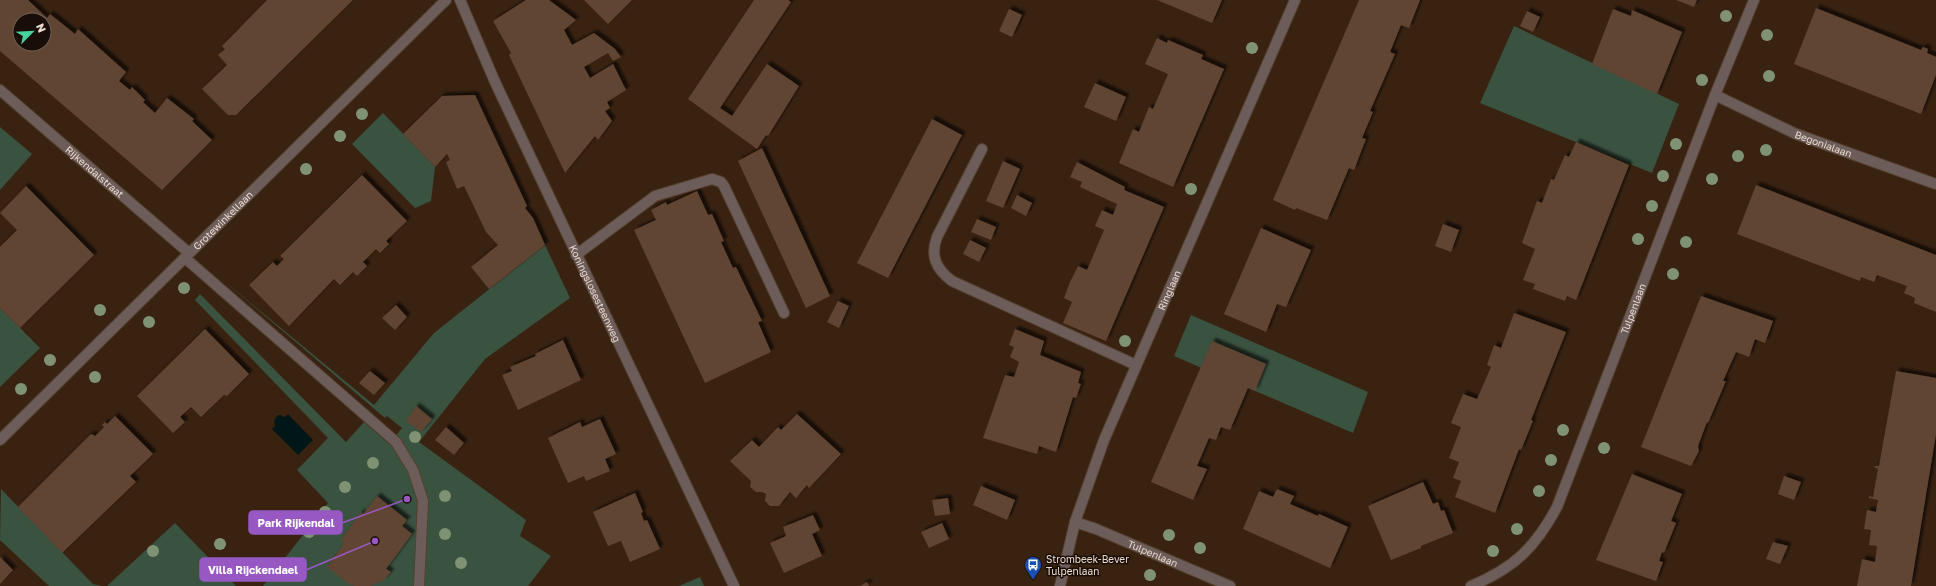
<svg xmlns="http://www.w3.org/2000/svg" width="1936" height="586" viewBox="0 0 1936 586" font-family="'Golos Text',sans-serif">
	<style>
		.green { fill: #3a5240 }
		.water { fill: #011617 }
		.building { fill: #604432; fill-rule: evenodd; filter: url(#shadow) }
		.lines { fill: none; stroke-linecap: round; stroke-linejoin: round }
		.service-casing { stroke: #564030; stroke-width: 12 }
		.minor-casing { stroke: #564030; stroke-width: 12 }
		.service { stroke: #6d5d5a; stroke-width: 10 }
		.minor { stroke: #6d5d5a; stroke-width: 10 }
		.tree { fill: #7f9274 }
		.labels { text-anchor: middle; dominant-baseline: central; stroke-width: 3; stroke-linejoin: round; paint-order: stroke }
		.street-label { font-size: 10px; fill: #ecdbd0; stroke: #190e07 }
		.poi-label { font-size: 10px; fill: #ecdbd0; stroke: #190e07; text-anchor: start }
		.leader { fill: none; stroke: #9758c3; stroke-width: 1.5 }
		.callout-dot { fill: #9758c3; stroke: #190e07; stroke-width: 1.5 }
		.callout { fill: #9758c3; stroke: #9758c3; stroke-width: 1.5 }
		.callout-label { font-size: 11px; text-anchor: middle; font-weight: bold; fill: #fff }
	</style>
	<defs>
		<filter id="shadow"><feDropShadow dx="3.5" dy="-3.5" stdDeviation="1" flood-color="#0009"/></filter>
	</defs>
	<rect width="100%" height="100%" fill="#3a2211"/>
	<!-- green -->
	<path class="green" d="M1514 26 1679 104 1652 173 1480 103Z
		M383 113 435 167 431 201 415 208 352 144Z
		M0 127 32 154 0 190Z
		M545 245 570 298 485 359 419 442 526 520 520 536 551 556 528 586H263L328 503 297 470 328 438 195 300 200 294 346 442 364 422 389 444 402 428 387 416 385 418 218 276 374 405 434 333Z
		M0 308 40 348 0 387Z
		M1191 315 1368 392 1353 433 1174 356Z
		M1 489 93 584 102 586H49L0 540Z
		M175 523 236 586H107Z
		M700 577 704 586H679Z"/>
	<!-- water -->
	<path class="water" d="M288 414 313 440 298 455 272 429 275 426 274 421 277 416 280 415 285 417Z"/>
	<!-- building -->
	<path class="building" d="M0 0H28L47 18 50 14 75 34 78 29 126 72 119 81 130 90 132 87 145 100 143 102 155 113 167 98 194 119 192 121 212 140 162 190 0 51ZM20 20H44V44H20Z
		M267 0H353L236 115H228L202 89 227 65 218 55 225 49 222 46Z
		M526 0H549L576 20 564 30 572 45 594 33 615 49 621 57 613 61 608 53 584 67 590 78 613 64 626 90 607 102 610 108 605 111 612 121 598 140 595 136 565 173 509 55 511 53 493 21Z
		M584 0H632L608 24Z
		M754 0H788L791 2 720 108 732 116 767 64 799 86 768 136 766 135 757 149 688 99Z
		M1157 0H1222L1212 23Z
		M1359 0H1420L1409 28 1401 25 1390 52 1395 54 1370 111 1373 112 1362 138 1366 139 1354 170 1349 168 1327 220 1296 208 1295 210 1273 200Z
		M1676 0H1697L1694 7Z
		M1816 8 1921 50 1923 47 1928 49 1927 53 1936 57V75L1921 114 1794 64Z
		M1009 9 1022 15 1012 37 999 31Z
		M1613 9 1631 16 1632 10 1682 32 1657 94 1592 64Z
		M1527 11 1540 17 1533 32 1520 26Z
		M1157 38 1167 43 1168 40 1203 55 1201 59 1224 69 1173 187 1119 163 1133 129 1139 132 1149 107 1153 109 1168 74 1145 64Z
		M1095 83 1126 97 1116 121 1084 107Z
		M475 95 527 206 525 208 533 218 545 245 489 289 471 267 498 245 486 232 464 186 457 189 446 162 450 160 447 154 435 167 403 134 442 96Z
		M932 119 962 135 888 278 857 263Z
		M1576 142 1629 165 1576 300 1567 296 1565 301 1533 289 1535 284 1523 280 1535 249 1522 243 1537 201 1542 203 1551 179 1554 180 1565 155 1569 157Z
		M762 148 830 296 806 308 738 161Z
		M1003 161 1020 169 1003 208 986 201Z
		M1077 162 1125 187 1124 190 1164 207 1106 341 1063 323 1072 302 1064 298 1070 282 1078 266 1087 270 1104 230 1095 226 1102 210 1113 215 1117 204 1080 187 1082 182 1070 177Z
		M362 175 407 221 386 241 389 244 380 253 376 249 363 262 367 266 357 276 353 272 340 285 334 279 289 326 249 285 273 262 277 266 284 259 280 256Z
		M1756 185 1936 255V312L1914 303 1915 298 1904 293 1907 286 1877 275 1874 282 1861 277 1860 281 1737 234Z
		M26 186 94 255 20 328 0 308V247L17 230 0 213Z
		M697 191 708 215 712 214 724 241 721 242 733 268 736 267 762 321 758 322 771 352 705 383 634 230 656 220 651 210 666 202 667 205Z
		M1017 195 1032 203 1026 216 1011 208Z
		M977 219 996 227 991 240 971 232Z
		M1443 224 1459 230 1451 252 1435 246Z
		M1261 228 1311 250 1286 307 1277 304 1266 332 1224 314Z
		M970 240 986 248 979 262 963 254Z
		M1701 296 1773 321 1765 343 1755 339 1749 357 1736 352 1723 381H1726L1708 423 1707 422 1698 446 1699 451 1691 466 1641 447Z
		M838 301 849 306 839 328 827 322Z
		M396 305 407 317 395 330 382 318Z
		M1514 313 1566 332 1531 420 1533 421 1521 450 1519 449 1495 513 1455 497 1461 481 1453 478 1459 462 1449 458 1461 427 1451 423 1463 394 1477 399 1491 367 1487 365 1494 345 1501 348Z
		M205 329 249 374 227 396 224 395 201 417 191 407 180 417 185 422 173 433 137 396Z
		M1015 329 1044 341 1040 355 1081 372 1078 383 1081 384 1076 398 1073 397 1056 452 1039 446 1037 454 983 438 1005 375 1014 377 1019 362 1010 357 1014 347 1009 345Z
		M563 340 581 380 518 410 502 375 512 371 510 367 536 356 535 354Z
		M1212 341 1266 364 1255 391 1248 388 1230 430 1221 427 1216 440 1209 438 1197 466 1207 469 1193 500 1151 482Z
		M370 371 385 383 374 395 359 383Z
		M1896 371 1936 378V434L1911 586H1857L1862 559 1875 562 1877 546 1869 545 1871 530 1864 529 1867 510 1876 512 1878 500 1869 498V496L1873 497 1878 469 1874 467 1875 466H1879Z
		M416 406 432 419 421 432 406 421Z
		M797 414 841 454 809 488 807 485 796 498 790 492 779 506H770L765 501 766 494 762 492H756L750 487 751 481 730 461 752 440 759 447 778 427 781 430Z
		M115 416 153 454 130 476 136 482 62 553 18 507 90 435 92 434 95 436 104 427 102 425 105 422 107 424Z
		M600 419 616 454 605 459 610 471 586 481 584 476 568 483 548 438 580 422 582 427Z
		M446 427 464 443 454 455 435 440Z
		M1632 474 1682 494 1671 521 1676 523 1664 553 1662 552 1659 561 1663 562 1656 581 1596 560Z
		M1784 476 1801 482 1794 500 1778 494Z
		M1423 482 1433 504 1438 502 1441 511 1444 510 1453 533 1421 546V548L1391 560 1368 506Z
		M981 486 1015 500 1007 520 973 505Z
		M1277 489 1294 496 1290 504 1318 516 1319 514 1348 527 1330 568 1243 529 1259 491 1273 497Z
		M635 493 643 512 641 513 644 521 647 520 660 549 630 562 621 541 608 546 593 512Z
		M377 496 407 520 402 526 412 534 386 569 391 572 384 580 370 586H355L349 584 327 567 344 543 341 540 361 512 363 514Z
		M948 498 950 514 935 516 932 500Z
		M813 515 820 530 812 534 822 556 784 573 770 543 786 536 783 527Z
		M942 523 949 539 929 548 921 532Z
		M1773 542 1788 546 1780 564 1766 559Z
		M0 557 13 570 0 584Z
		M867 582 869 586H860Z"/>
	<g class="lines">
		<defs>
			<path id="service" d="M982 149 937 237C930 256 936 269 952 281L1136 365
				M576 255 655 196 712 179 721 182 724 186 784 313
				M185 258 396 442 413 470 423 501 419 586"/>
			<g id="minor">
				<path id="s1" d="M460 0 495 82 734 586"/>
				<path id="s2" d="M0 90 189 253"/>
				<path id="s3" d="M1715 95 1796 134 1936 184"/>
				<path id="s4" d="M0 440 446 0"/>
				<path id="s5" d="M1075 522 1096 529 1230 586"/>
				<path id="s6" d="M1060 586 1075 522 1104 440 1295 0"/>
				<path id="s7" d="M1471 586C1514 568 1535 548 1557 507L1715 95 1754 0"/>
			</g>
		</defs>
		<!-- service casing -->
		<use href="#service" class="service-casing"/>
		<!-- minor casing -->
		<use href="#minor" class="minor-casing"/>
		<!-- service -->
		<use href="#service" class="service"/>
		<!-- minor -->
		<use href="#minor" class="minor"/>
	</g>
	<!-- trees -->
	<g class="tree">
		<circle cx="1726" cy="16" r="6"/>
		<circle cx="1767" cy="35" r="6"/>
		<circle cx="1252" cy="48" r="6"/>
		<circle cx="1769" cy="76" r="6"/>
		<circle cx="1702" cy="80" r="6"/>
		<circle cx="362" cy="114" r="6"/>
		<circle cx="340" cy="136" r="6"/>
		<circle cx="1676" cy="144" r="6"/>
		<circle cx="1766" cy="150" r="6"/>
		<circle cx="1738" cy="156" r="6"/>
		<circle cx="306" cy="169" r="6"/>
		<circle cx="1663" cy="176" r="6"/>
		<circle cx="1712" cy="179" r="6"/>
		<circle cx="1191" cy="189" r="6"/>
		<circle cx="1652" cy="206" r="6"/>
		<circle cx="1638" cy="239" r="6"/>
		<circle cx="1686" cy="242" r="6"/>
		<circle cx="1673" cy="274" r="6"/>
		<circle cx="184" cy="288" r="6"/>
		<circle cx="100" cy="310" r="6"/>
		<circle cx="149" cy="322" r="6"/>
		<circle cx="1125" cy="341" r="6"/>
		<circle cx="50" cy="360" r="6"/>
		<circle cx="95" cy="377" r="6"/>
		<circle cx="21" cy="389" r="6"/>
		<circle cx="1563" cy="430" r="6"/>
		<circle cx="415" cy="437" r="6"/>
		<circle cx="1604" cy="448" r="6"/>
		<circle cx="1551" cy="460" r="6"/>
		<circle cx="373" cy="463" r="6"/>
		<circle cx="345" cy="487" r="6"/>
		<circle cx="1539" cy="491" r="6"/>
		<circle cx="445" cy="496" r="6"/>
		<circle cx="325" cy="512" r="6"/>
		<circle cx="1517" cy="529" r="6"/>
		<circle cx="309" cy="532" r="6"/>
		<circle cx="445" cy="534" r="6"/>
		<circle cx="1169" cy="535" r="6"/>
		<circle cx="220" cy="544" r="6"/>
		<circle cx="1200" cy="548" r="6"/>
		<circle cx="153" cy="551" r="6"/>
		<circle cx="1493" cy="551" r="6"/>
		<circle cx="461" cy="563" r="6"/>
		<circle cx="1150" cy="575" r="6"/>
	</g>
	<!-- icons -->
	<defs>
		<symbol id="bus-pin" viewBox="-11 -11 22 30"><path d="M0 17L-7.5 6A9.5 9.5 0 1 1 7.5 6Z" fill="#1a4fb4" stroke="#190e07"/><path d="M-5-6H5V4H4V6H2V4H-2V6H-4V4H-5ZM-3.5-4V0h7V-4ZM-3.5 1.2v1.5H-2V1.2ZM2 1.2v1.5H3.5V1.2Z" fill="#fff"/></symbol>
	</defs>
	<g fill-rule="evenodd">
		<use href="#bus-pin" x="1023" y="555" width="20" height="27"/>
	</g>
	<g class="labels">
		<!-- street labels -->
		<g class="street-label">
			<text stroke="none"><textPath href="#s3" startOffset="119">Begonialaan</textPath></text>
			<text stroke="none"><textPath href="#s2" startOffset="125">Rijkendalstraat</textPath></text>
			<text stroke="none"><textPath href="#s4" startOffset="313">Grotewinkellaan</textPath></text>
			<text stroke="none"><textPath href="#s6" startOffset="316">Ringlaan</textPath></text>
			<text stroke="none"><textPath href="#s1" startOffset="323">Koningslosesteenweg</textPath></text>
			<text stroke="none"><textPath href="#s7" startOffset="332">Tulpenlaan</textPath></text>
			<text stroke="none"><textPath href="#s5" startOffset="84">Tulpenlaan</textPath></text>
		</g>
		<!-- poi labels -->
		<g class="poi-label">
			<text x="1046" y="559">Strombeek-Bever<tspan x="1046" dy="12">Tulpenlaan</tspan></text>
		</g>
	</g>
	<!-- callouts -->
	<path class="leader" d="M407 499L342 523M375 541L306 570"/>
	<g class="callout-dot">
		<circle cx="407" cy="499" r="4"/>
		<circle cx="375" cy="541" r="4"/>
	</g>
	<g class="callout">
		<rect x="249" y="511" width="93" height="23" rx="4"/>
		<rect x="200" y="558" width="106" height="23" rx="4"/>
	</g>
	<g class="callout-label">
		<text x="296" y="527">Park Rijkendal</text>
		<text x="253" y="574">Villa Rijckendael</text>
	</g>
	<!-- north arrow -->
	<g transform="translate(32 32) rotate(66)"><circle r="19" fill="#190e07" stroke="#6d6057"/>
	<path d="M0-3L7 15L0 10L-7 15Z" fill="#46d49e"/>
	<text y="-6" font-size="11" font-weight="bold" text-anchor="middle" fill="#ecdbd0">N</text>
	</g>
</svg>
